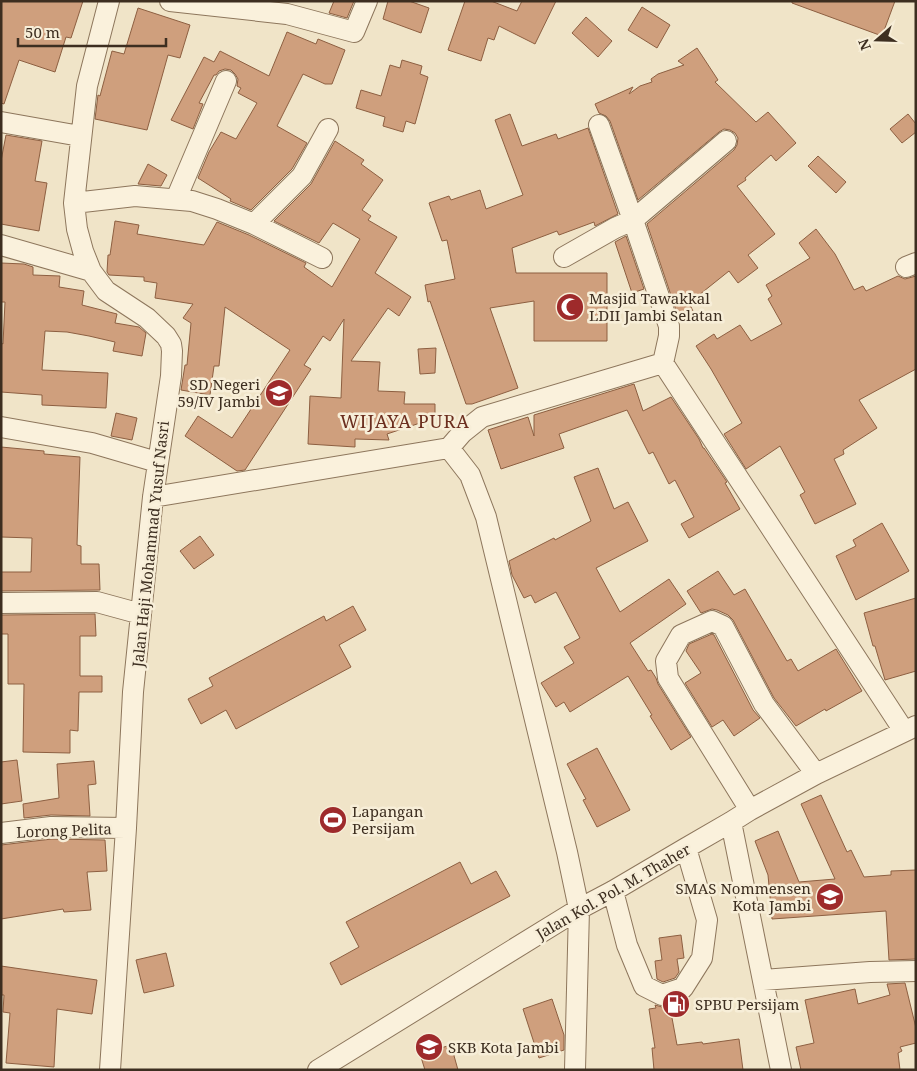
<svg xmlns="http://www.w3.org/2000/svg" width="917" height="1071" viewBox="0 0 917 1071" font-family="'Noto Serif',serif">
	<style>
		.building { fill: #cf9f7d; stroke: #8d5f41 }
		.lines { fill: none; stroke-linecap: round; stroke-linejoin: round }
		.minor-casing { stroke: #8d765c; stroke-width: 22 }
		.minor { stroke: #faf1dc; stroke-width: 20 }
		.labels { text-anchor: middle; dominant-baseline: central; stroke-width: 5; stroke-linejoin: round; paint-order: stroke }
		.poi-label { font-size: 15px; fill: #3d2e20; stroke: #f7eed8; text-anchor: start }
		.street-label { font-size: 15px; fill: #3d2e20; stroke: #f7eed8 }
		.quarter-label { font-size: 18px; letter-spacing: 1px; fill: #6b2e1e; stroke: #f7eed8 }
	</style>
	<rect width="100%" height="100%" fill="#f0e4c8"/>
	<!-- building -->
	<path class="building" d="M1 1H83L71 38 66 37 55 72 19 60 4 104 1 103Z
		M334 1H354L347 18 329 13Z
		M388 1H409L429 8 421 33 383 19Z
		M465 1H491L517 11 522 1H556L535 44 499 26 494 40 488 38 481 61 448 50Z
		M792 1H895L882 36 792 3Z
		M642 7 670 25 657 48 628 30Z
		M138 8 190 25 180 58 168 55 147 130 95 119 98 95 100 96 112 51 124 54Z
		M586 17 612 41 598 57 572 33Z
		M287 32 316 44 318 39 345 50 332 84H325L303 74 277 126 307 143 292 169 251 210 230 201 231 199 198 178 209 152 221 132 236 139 257 103 238 93 241 88 237 86 238 79 235 74 231 70 225 69 219 71 216 75H214L199 103 203 104 193 129 171 120 204 57 214 62 220 51 269 76Z
		M697 48 718 80 715 82 756 122 768 112 796 143 776 161 771 155 745 178 746 180 737 186 775 234 748 255 758 268 738 283 729 271 689 303 695 315 680 322 647 224 734 150 737 145 738 138 735 133 730 130 724 129 719 132 638 200 610 121 606 116 599 113 595 104 633 87 629 94 640 86 652 82 651 79 658 74 684 65 678 61Z
		M402 60 422 66 420 74 428 77 415 124 406 121 403 132 383 126 385 117 356 108 361 90 381 96 390 65 400 68Z
		M510 114 522 146 556 134 558 139 588 128 618 214 595 226 594 222 559 235 557 231 512 248 516 273H607V341H534V301L490 308 518 388 472 404H466L430 301 428 302 425 285 455 279 447 240 442 241 429 203 449 196 451 200 480 190 486 209 523 195 495 120Z
		M908 114 916 124V132L902 143 890 129Z
		M6 135 42 141 35 181 47 183 39 231 1 224V161Z
		M335 141 364 160 361 164 383 180 362 210 371 216 368 220 397 237 375 273 411 297 399 316 388 308 351 361 380 362 378 391 405 392 404 404H435V418L387 434 389 440 355 439V447L308 444 310 396 341 398 344 319 330 341 323 336 304 365 311 369 245 470 237 471 185 436 198 416 232 438 290 350 225 307 219 366H214L210 395 181 390 185 365H187L191 323 183 318 193 304 155 298 157 283 144 281V277L109 275 107 272 108 255H110L115 221 139 225 137 234 204 245 217 222 249 235 306 263 304 267 332 287 360 239 333 223 319 243 274 221 311 184Z
		M818 156 846 182 836 193 808 166Z
		M148 164 167 175 161 186 138 184Z
		M816 229 835 254 854 290 863 286 866 291 898 276 905 279 916 276V369L859 400 877 428 843 450 844 454 834 459 856 504 815 524 800 495 805 492 780 446 746 469 724 434 742 423 711 369 696 346 714 334 717 339 740 325 751 341 782 324 768 299 772 296 766 285 810 258 799 243Z
		M626 236 644 289 632 293 615 242Z
		M1 263 24 264 33 267V275L60 276 59 287 84 291 82 305 117 314 115 323 139 327 146 333 142 356 113 351 115 342 89 336 67 332 45 331 42 370 108 373 106 408 42 405V395L1 392V343L3 344 5 302H1Z
		M436 348 435 373 420 374 418 349Z
		M634 384 643 411 671 397 699 439 703 448H704L727 482 725 483 740 509 689 538 681 524 694 517 675 480 669 484 653 452 649 454 627 410 559 434 564 448 501 469 488 430 528 417 534 436V415Z
		M116 413 137 418 132 440 111 436Z
		M1 447 44 451V454L80 457 77 545 81 546V564H99L100 590 1 591V572H31L32 538 1 537Z
		M598 468 614 509 628 502 648 541 596 568 620 612 669 579 686 604 630 643 648 671 651 670 656 678 658 684 691 737 671 750 650 716 652 715 628 676 570 712 564 702 556 707 541 683 574 663 564 647 580 638 556 592 535 603 531 595 524 598 512 575 509 561 554 538 555 540 591 521 574 477Z
		M882 523 909 571 856 600 836 556 856 546 853 540Z
		M200 536 214 555 194 569 180 551Z
		M718 571 734 595 745 589 787 661 791 659 798 671 836 649 862 691 826 711 825 709 796 726 774 698 733 620 728 615 717 610 712 609 701 613 687 591Z
		M916 598V671L885 680 875 646H873L864 613Z
		M353 606 366 630 339 645 351 667 236 729 226 710 201 724 188 699 213 686 209 678 324 616 326 621Z
		M95 614 96 636H80V676H102V692H79L78 731 70 730V753L23 752 24 684H8V634H1V615Z
		M712 634 714 635 753 710 760 718 734 736 723 720 712 727 685 683 701 673 686 651 689 644Z
		M597 748 630 810 597 827 583 800 586 799 567 764Z
		M17 760 22 801 1 804V762Z
		M94 761 96 784 88 785 90 816 51 815 24 818 23 804 59 798 57 764Z
		M821 795 847 852 851 850 864 877 891 875V871L916 870V959L889 960 886 911 772 919 768 875 755 841 778 831 799 882 835 879 801 804Z
		M52 839 105 840 107 871 87 872 91 910 64 912 63 909 1 919V845Z
		M460 862 471 884 496 871 510 896 341 985 330 963 359 947 346 922Z
		M681 935 684 958 677 959 679 972 675 978 663 982 657 979 655 961 662 960 659 938Z
		M166 953 174 986 144 993 136 960Z
		M1 966 97 980 92 1014 57 1009 54 1067 6 1063 10 1013 3 1012 4 995H1Z
		M905 983 916 1028V1043L900 1047 902 1051 898 1053 900 1070H801L796 1047 814 1043 805 1000 855 989 858 1004 890 995 887 984Z
		M552 999 564 1035V1050L539 1058 523 1009Z
		M678 1002V1006L670 1007 677 1045 702 1042 703 1044 739 1039 743 1070H654L652 1048H655L649 1009 656 1008 655 1005 662 1007Z
		M451 1045 458 1070H425L420 1054Z"/>
	<g class="lines">
		<defs>
			<path id="minor" d="M109 1 87 86 74 203 77 229 83 251 91 271 106 291 147 318 166 336 171 344 172 351 171 376 153 497 133 692 126 828 110 1070
				M170 1 287 14 354 32 367 1
				M1 122 80 136
				M599 125 633 220 669 326V336L663 363
				M176 199 226 81
				M74 203 135 196 192 201 217 209 254 224 322 258
				M254 224 302 176 328 129
				M1 245 91 271
				M564 257 615 228 633 220 726 141
				M906 267 916 263
				M1 427 92 443 157 462
				M449 448 470 475 486 517 567 852 579 909 575 1070
				M153 497 449 448 462 433 482 417 663 363 904 731
				M1 603 97 602 141 614
				M750 810 668 678 666 661 681 635 712 621 723 626 764 704 816 774
				M731 822 781 1070
				M1 833 51 827 126 828
				M613 891 627 945 644 986 662 995 683 988 702 958 707 920 686 848
				M763 980 870 972 916 971
				M318 1070 579 909 613 891 686 848 731 822 750 810 816 774 916 726"/>
		</defs>
		<!-- minor casing -->
		<use href="#minor" class="minor-casing"/>
		<!-- minor -->
		<use href="#minor" class="minor"/>
	</g>
	<!-- icons -->
	<defs>
		<symbol id="mosque-disc" viewBox="-11 -11 22 22"><circle r="9.5" fill="#9e2a2b" stroke="#f7eed8"/><path d="M3.5-4.9A6 6 0 1 0 3.5 4.9A5 5 0 1 1 3.5-4.9Z" fill="#fff"/></symbol>
		<symbol id="school-disc" viewBox="-11 -11 22 22"><circle r="9.5" fill="#9e2a2b" stroke="#f7eed8"/><path d="M0-5L7-2L0 1L-7-2ZM-4 1L0 2.5L4 1V4Q0 6-4 4Z" fill="#fff"/></symbol>
		<symbol id="stadium-disc" viewBox="-11 -11 22 22"><circle r="9.5" fill="#9e2a2b" stroke="#f7eed8"/><path d="M0-5a6.5 5 0 1 0 0 10a6.5 5 0 1 0 0-10ZM-3.5-1.8h7v3.6h-7Z" fill="#fff"/></symbol>
		<symbol id="fuel-disc" viewBox="-11 -11 22 22"><circle r="9.5" fill="#9e2a2b" stroke="#f7eed8"/><path d="M-5.5-6h7V0h2V4h1.3V-2.5L3-4.5l.8-.8L6-3V5H2.5V1h-1V6h-7ZM-4.2-4.7v3.2H.2V-4.7Z" fill="#fff"/></symbol>
	</defs>
	<g fill-rule="evenodd">
		<use href="#mosque-disc" x="554" y="291" width="32" height="32"/>
		<use href="#school-disc" x="263" y="377" width="32" height="32"/>
		<use href="#stadium-disc" x="317" y="804" width="32" height="32"/>
		<use href="#school-disc" x="814" y="881" width="32" height="32"/>
		<use href="#fuel-disc" x="660" y="988" width="32" height="32"/>
		<use href="#school-disc" x="413" y="1031" width="32" height="32"/>
	</g>
	<g class="labels">
		<!-- poi labels -->
		<g class="poi-label">
			<text x="589" y="298">Masjid Tawakkal<tspan x="589" dy="17">LDII Jambi Selatan</tspan></text>
			<text x="260" y="384" text-anchor="end">SD Negeri<tspan x="260" dy="17">59/IV Jambi</tspan></text>
			<text x="352" y="811">Lapangan<tspan x="352" dy="17">Persijam</tspan></text>
			<text x="811" y="888" text-anchor="end">SMAS Nommensen<tspan x="811" dy="17">Kota Jambi</tspan></text>
			<text x="695" y="1004">SPBU Persijam</text>
			<text x="448" y="1047">SKB Kota Jambi</text>
		</g>
		<!-- street labels -->
		<g class="street-label">
			<text transform="translate(150 544) rotate(-84)">Jalan Haji Mohammad Yusuf Nasri</text>
			<text transform="translate(64 830) rotate(-2)">Lorong Pelita</text>
			<text transform="translate(613 891) rotate(-30)">Jalan Kol. Pol. M. Thaher</text>
		</g>
		<!-- quarter labels -->
		<g class="quarter-label">
			<text x="405" y="421">WIJAYA PURA</text>
		</g>
	</g>
	<!-- border -->
	<rect width="917" height="1071" fill="none" stroke="#3d2e20" stroke-width="5"/>
	<!-- north arrow -->
	<g transform="translate(877 40) rotate(250)" stroke="#f7eed8" stroke-width="4" paint-order="stroke">
	<path d="M0-4L9 19L0 12L-9 19Z" fill="#3d2e20"/>
	<text y="-8" font-size="14" font-weight="bold" text-anchor="middle" fill="#3d2e20">N</text>
	</g>
	<!-- scale -->
	<path d="M18 38v8h148v-8" fill="none" stroke="#3d2e20" stroke-width="2.5"/>
	<text x="25" y="38" font-size="15" fill="#3d2e20" stroke="#f7eed8" stroke-width="4" paint-order="stroke">50 m</text>
</svg>
